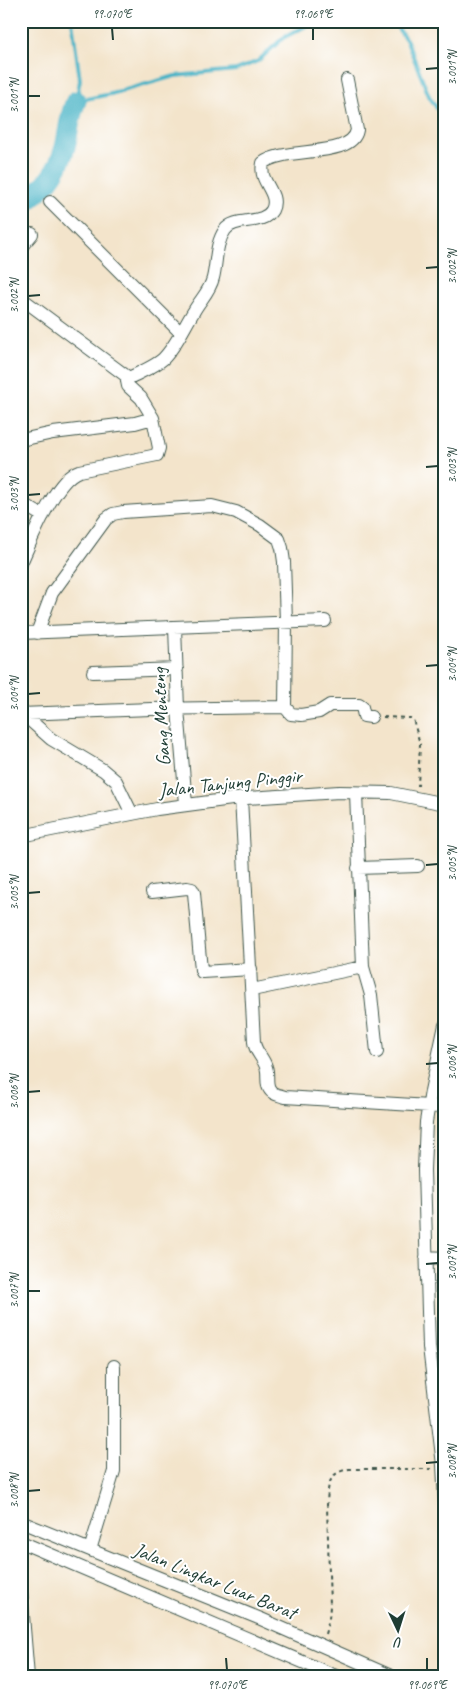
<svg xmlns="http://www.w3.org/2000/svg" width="466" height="1698" viewBox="0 0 466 1698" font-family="Caveat,sans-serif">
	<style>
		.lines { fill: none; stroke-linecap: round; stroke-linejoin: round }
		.stream { stroke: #49b4c6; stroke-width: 4 }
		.river { stroke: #49b4c6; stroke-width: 21 }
		.minor-casing { stroke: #3f564b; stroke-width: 14 }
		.path { stroke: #3f564b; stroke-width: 2; stroke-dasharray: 4 4; stroke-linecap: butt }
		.minor { stroke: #fff; stroke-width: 12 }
		.ticks { fill: none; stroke: #1f3d34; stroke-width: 2 }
		.labels { text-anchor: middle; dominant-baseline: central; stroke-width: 4; stroke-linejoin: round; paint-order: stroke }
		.street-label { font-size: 20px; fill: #1f3d34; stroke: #fff }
		.neatline { fill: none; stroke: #1f3d34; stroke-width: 2 }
		.ticks-label { font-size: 12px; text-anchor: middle; fill: #1f3d34 }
	</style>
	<rect width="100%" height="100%" fill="#fff"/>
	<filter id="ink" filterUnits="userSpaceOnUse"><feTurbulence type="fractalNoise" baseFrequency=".02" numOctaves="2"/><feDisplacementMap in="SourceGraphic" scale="10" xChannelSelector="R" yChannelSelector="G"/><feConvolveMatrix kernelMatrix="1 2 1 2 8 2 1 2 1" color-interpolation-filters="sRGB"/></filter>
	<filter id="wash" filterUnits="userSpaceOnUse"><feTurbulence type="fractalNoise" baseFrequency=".0096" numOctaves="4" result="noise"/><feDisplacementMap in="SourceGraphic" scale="20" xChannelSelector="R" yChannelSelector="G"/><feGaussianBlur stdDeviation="1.12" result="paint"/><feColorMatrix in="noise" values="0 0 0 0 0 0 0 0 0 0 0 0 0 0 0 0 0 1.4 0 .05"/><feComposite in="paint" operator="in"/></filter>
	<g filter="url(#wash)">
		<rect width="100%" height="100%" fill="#f3e4cb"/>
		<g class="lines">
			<!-- stream -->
			<path class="stream" d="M72 21 80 80 76 101 111 94 175 76 236 70 258 61 283 38 308 25 347 21
				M383 21 397 27 407 41 429 96 445 121"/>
			<!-- river -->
			<path class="river" d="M21 206C43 188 57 176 65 147 69 131 69 116 76 101"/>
		</g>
	</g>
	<g filter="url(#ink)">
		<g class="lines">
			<defs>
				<path id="minor" d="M50 202 181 333
					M21 247 32 234
					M21 298 129 378
					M21 440 53 433 135 423 153 418 141 398 128 386 127 381 129 378C140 372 154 367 163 359 176 346 184 327 194 311 200 300 210 291 213 278 217 263 215 244 225 230 235 216 263 226 272 210 278 198 268 188 264 178 262 173 262 168 263 163 284 146 352 159 357 130L347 80
					M21 503 43 516
					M21 563C32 539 55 479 79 471L157 455 159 448 153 418
					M175 627 178 709 186 804
					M21 633 325 621
					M93 672 177 669
					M285 707 291 714 301 715 319 712 330 705H359L362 707 364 716 371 717
					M21 714 151 709 285 707 286 622 284 562 282 548 279 539 260 525 236 512 212 506 123 512 113 514 106 519 52 593 37 633
					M23 714 51 739 103 770 116 781 132 814
					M356 793 363 967 371 995 377 1052
					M241 798 254 1042C255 1052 263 1057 266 1067 269 1074 265 1084 270 1090 273 1095 280 1095 285 1097L445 1107
					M21 836 157 809 232 799 339 792 391 793 445 804
					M358 868 418 866
					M152 892 187 888 192 889 194 893 201 970 202 972 251 969
					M252 990 363 967
					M445 1025 431 1091 426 1122 424 1170 429 1347 443 1465 445 1504
					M426 1257 445 1258
					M21 1522 261 1619 393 1677
					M21 1542 338 1677
					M90 1550 114 1471V1366
					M21 1591 28 1677"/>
			</defs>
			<!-- minor casing -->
			<use href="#minor" class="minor-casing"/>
			<!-- path -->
			<path class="path" d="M383 717 410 718 413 719 420 744 418 786
				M325 1634 329 1619 330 1606 327 1506C328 1486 327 1473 349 1469H431"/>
			<!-- minor -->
			<use href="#minor" class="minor"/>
		</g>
	</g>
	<!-- ticks -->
	<path class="ticks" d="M112 28 113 40M313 28V40M426 69 438 68M28 96H40M426 268 438 267M28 296 40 295M426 467 438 466M28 495 40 494M426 666 438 665M28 694 40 693M426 865 438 864M28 893 40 892M426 1064 438 1063M28 1092 40 1091M426 1264 438 1263M28 1291H40M426 1463 438 1462M28 1491 40 1490M226 1658 227 1670M427 1658V1670"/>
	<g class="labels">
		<!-- street labels -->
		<g class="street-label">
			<text transform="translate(161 717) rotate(-93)">Gang Menteng</text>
			<text transform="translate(230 783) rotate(-6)">Jalan Tanjung Pinggir</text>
			<text transform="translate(215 1581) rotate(22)">Jalan Lingkar Luar Barat</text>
		</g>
	</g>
	<!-- margin -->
	<rect width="466" height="1698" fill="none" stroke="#fff" stroke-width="55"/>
	<!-- north arrow -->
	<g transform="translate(398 1630) rotate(176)" stroke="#ffffff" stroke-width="4" paint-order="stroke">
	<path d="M0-4L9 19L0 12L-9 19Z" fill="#1f3d34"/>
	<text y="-8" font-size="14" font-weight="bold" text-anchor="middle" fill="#1f3d34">U</text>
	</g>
	<rect x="28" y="28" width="410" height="1642" class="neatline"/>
	<g class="ticks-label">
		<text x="112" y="18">99.070°E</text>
		<text x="313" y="18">99.069°E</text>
		<text transform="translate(452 68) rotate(-90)" y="4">3.001°N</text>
		<text transform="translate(14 96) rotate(-90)" y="4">3.001°N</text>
		<text transform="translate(452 267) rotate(-90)" y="4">3.002°N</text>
		<text transform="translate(14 296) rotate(-90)" y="4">3.002°N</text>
		<text transform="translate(452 466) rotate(-90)" y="4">3.003°N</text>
		<text transform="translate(14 495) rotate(-90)" y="4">3.003°N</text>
		<text transform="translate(452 665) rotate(-90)" y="4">3.004°N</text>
		<text transform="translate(14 694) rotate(-90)" y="4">3.004°N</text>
		<text transform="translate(452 864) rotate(-90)" y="4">3.005°N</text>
		<text transform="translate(14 893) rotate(-90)" y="4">3.005°N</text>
		<text transform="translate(452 1063) rotate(-90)" y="4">3.006°N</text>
		<text transform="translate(14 1092) rotate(-90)" y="4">3.006°N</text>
		<text transform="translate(452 1263) rotate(-90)" y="4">3.007°N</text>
		<text transform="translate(14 1291) rotate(-90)" y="4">3.007°N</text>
		<text transform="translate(452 1462) rotate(-90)" y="4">3.008°N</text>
		<text transform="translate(14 1491) rotate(-90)" y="4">3.008°N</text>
		<text x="227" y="1689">99.070°E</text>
		<text x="427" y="1689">99.069°E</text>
	</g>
</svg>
